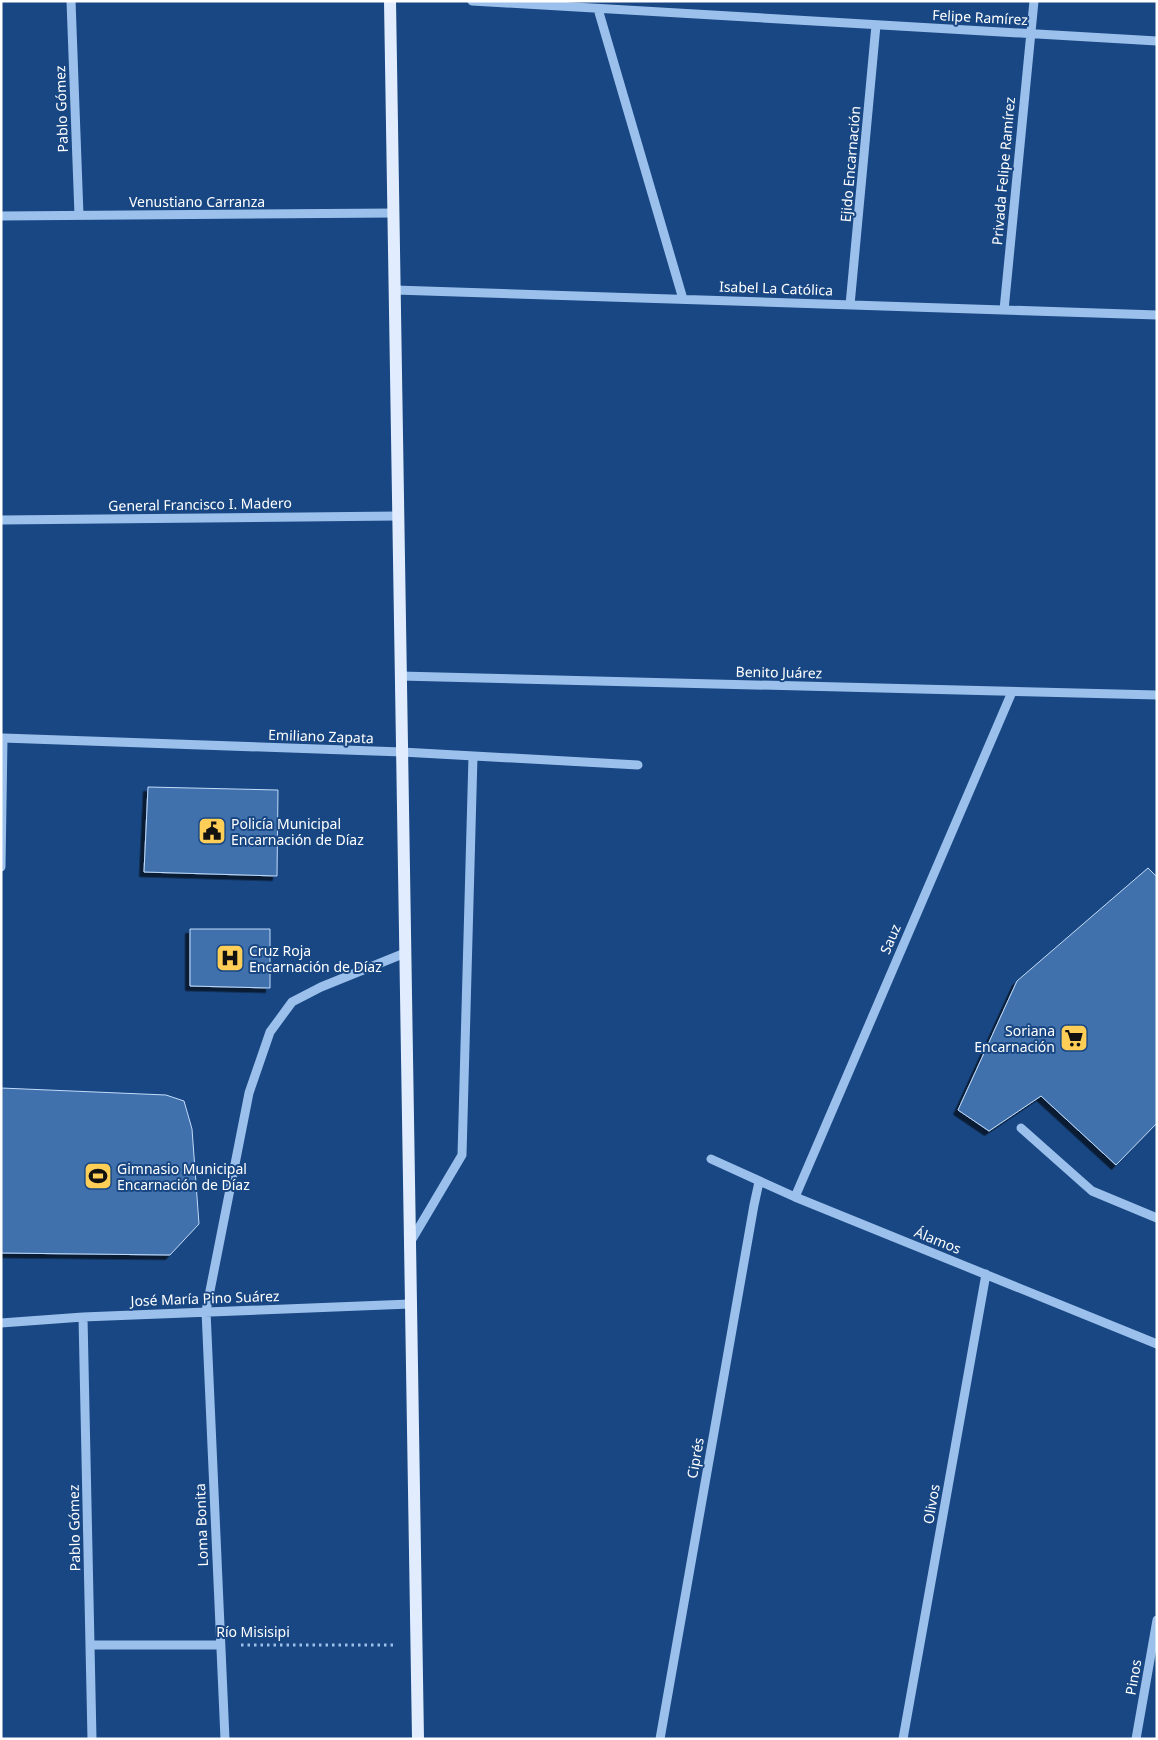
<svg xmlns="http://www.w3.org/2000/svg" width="1158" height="1740" viewBox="0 0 1158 1740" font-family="'Noto Sans',sans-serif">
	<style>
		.building { fill: #4171ad; stroke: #c1dbf9; filter: url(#shadow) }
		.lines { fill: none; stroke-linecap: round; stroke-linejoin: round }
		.path { stroke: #9cc0ec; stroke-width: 3; stroke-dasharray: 2.5 4; stroke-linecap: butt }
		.minor { stroke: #9cc0ec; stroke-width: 9 }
		.major { stroke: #e1edff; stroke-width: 12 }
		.labels { text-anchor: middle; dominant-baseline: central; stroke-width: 4; stroke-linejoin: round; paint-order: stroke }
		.street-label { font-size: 14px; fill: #fff; stroke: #184783 }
		.poi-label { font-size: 14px; fill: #fff; stroke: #184783; text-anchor: start }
	</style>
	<defs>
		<filter id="shadow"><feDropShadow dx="-4.5" dy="4.5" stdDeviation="0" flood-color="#0009"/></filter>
	</defs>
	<rect width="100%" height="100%" fill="#184783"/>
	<!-- building -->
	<path class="building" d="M148 787 278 790 277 876 144 872Z
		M1148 868 1157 877V1123L1116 1165 1041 1096 989 1131 958 1110 1017 981Z
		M190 929H270V988L190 986Z
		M1 1088 166 1095 184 1101 192 1129 199 1224 170 1255 1 1253Z"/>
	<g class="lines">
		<!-- path -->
		<path class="path" d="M241 1645H395"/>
		<!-- minor -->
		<path class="minor" d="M71 1 79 215
			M472 1 1157 41
			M598 9 683 299
			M1 216 394 213
			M395 290 1157 315
			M850 305 876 25
			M1004 310 1034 1
			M1 520 398 516
			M400 676 1157 695
			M1 867 3 738 402 752 638 765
			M1021 1128 1092 1191 1157 1218
			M711 1159 795 1197 1157 1344
			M795 1197 1012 692
			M411 1241 462 1155 473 756
			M83 1317 92 1739
			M1 1323 83 1317 410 1304
			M90 1645H220
			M225 1739 206 1311 249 1093 270 1032 292 1002 321 987 405 953
			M660 1739 754 1205 759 1182
			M903 1739 986 1274
			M1136 1739 1157 1620"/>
		<!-- major -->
		<path class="major" d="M390 1 418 1739"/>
	</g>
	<!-- icons -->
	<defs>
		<symbol id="civic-square" viewBox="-11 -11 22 22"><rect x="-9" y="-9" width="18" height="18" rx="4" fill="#ffce57" stroke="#184783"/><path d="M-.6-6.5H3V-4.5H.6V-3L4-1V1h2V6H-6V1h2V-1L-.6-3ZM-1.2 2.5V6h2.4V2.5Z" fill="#111"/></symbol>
		<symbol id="hospital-square" viewBox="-11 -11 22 22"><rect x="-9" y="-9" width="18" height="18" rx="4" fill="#ffce57" stroke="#184783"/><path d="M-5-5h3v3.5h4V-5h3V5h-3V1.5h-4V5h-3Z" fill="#111"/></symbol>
		<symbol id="supermarket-square" viewBox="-11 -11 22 22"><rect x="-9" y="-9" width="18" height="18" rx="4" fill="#ffce57" stroke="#184783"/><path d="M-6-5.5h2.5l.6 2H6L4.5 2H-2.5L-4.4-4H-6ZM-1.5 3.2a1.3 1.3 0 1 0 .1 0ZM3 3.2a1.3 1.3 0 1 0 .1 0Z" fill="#111"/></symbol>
		<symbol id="stadium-square" viewBox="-11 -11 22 22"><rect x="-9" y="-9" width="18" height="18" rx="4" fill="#ffce57" stroke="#184783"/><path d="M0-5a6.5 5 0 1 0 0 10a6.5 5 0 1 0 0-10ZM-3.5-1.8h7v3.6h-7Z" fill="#111"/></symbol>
	</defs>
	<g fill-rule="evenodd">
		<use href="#civic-square" x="196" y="815" width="32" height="32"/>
		<use href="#hospital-square" x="214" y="942" width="32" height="32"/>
		<use href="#supermarket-square" x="1058" y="1022" width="32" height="32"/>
		<use href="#stadium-square" x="82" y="1160" width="32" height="32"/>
	</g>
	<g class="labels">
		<!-- street labels -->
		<g class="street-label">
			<text transform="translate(980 17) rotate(3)">Felipe Ramírez</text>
			<text transform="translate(61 109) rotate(-92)">Pablo Gómez</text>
			<text transform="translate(850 164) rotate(-85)">Ejido Encarnación</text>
			<text transform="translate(1003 171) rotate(-85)">Privada Felipe Ramírez</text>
			<text x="197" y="201">Venustiano Carranza</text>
			<text transform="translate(776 288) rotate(2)">Isabel La Católica</text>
			<text transform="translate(200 504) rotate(-1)">General Francisco I. Madero</text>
			<text transform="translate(779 672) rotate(1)">Benito Juárez</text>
			<text transform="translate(321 736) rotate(2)">Emiliano Zapata</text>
			<text transform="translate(890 939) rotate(-67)">Sauz</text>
			<text transform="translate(938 1240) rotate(22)">Álamos</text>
			<text transform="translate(205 1298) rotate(-2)">José María Pino Suárez</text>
			<text transform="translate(695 1458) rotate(-80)">Ciprés</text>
			<text transform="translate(931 1504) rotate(-80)">Olivos</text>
			<text transform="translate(201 1525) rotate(-92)">Loma Bonita</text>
			<text transform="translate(74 1528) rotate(-91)">Pablo Gómez</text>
			<text x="253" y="1631">Río Misisipi</text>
			<text transform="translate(1133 1677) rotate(-80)">Pinos</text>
		</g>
		<!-- poi labels -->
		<g class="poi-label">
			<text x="231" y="823">Policía Municipal<tspan x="231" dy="16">Encarnación de Díaz</tspan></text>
			<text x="249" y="950">Cruz Roja<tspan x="249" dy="16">Encarnación de Díaz</tspan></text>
			<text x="1055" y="1030" text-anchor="end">Soriana<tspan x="1055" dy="16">Encarnación</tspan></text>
			<text x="117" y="1168">Gimnasio Municipal<tspan x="117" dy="16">Encarnación de Díaz</tspan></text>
		</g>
	</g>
	<!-- border -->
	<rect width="1158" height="1740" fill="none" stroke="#ffffff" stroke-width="5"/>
</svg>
